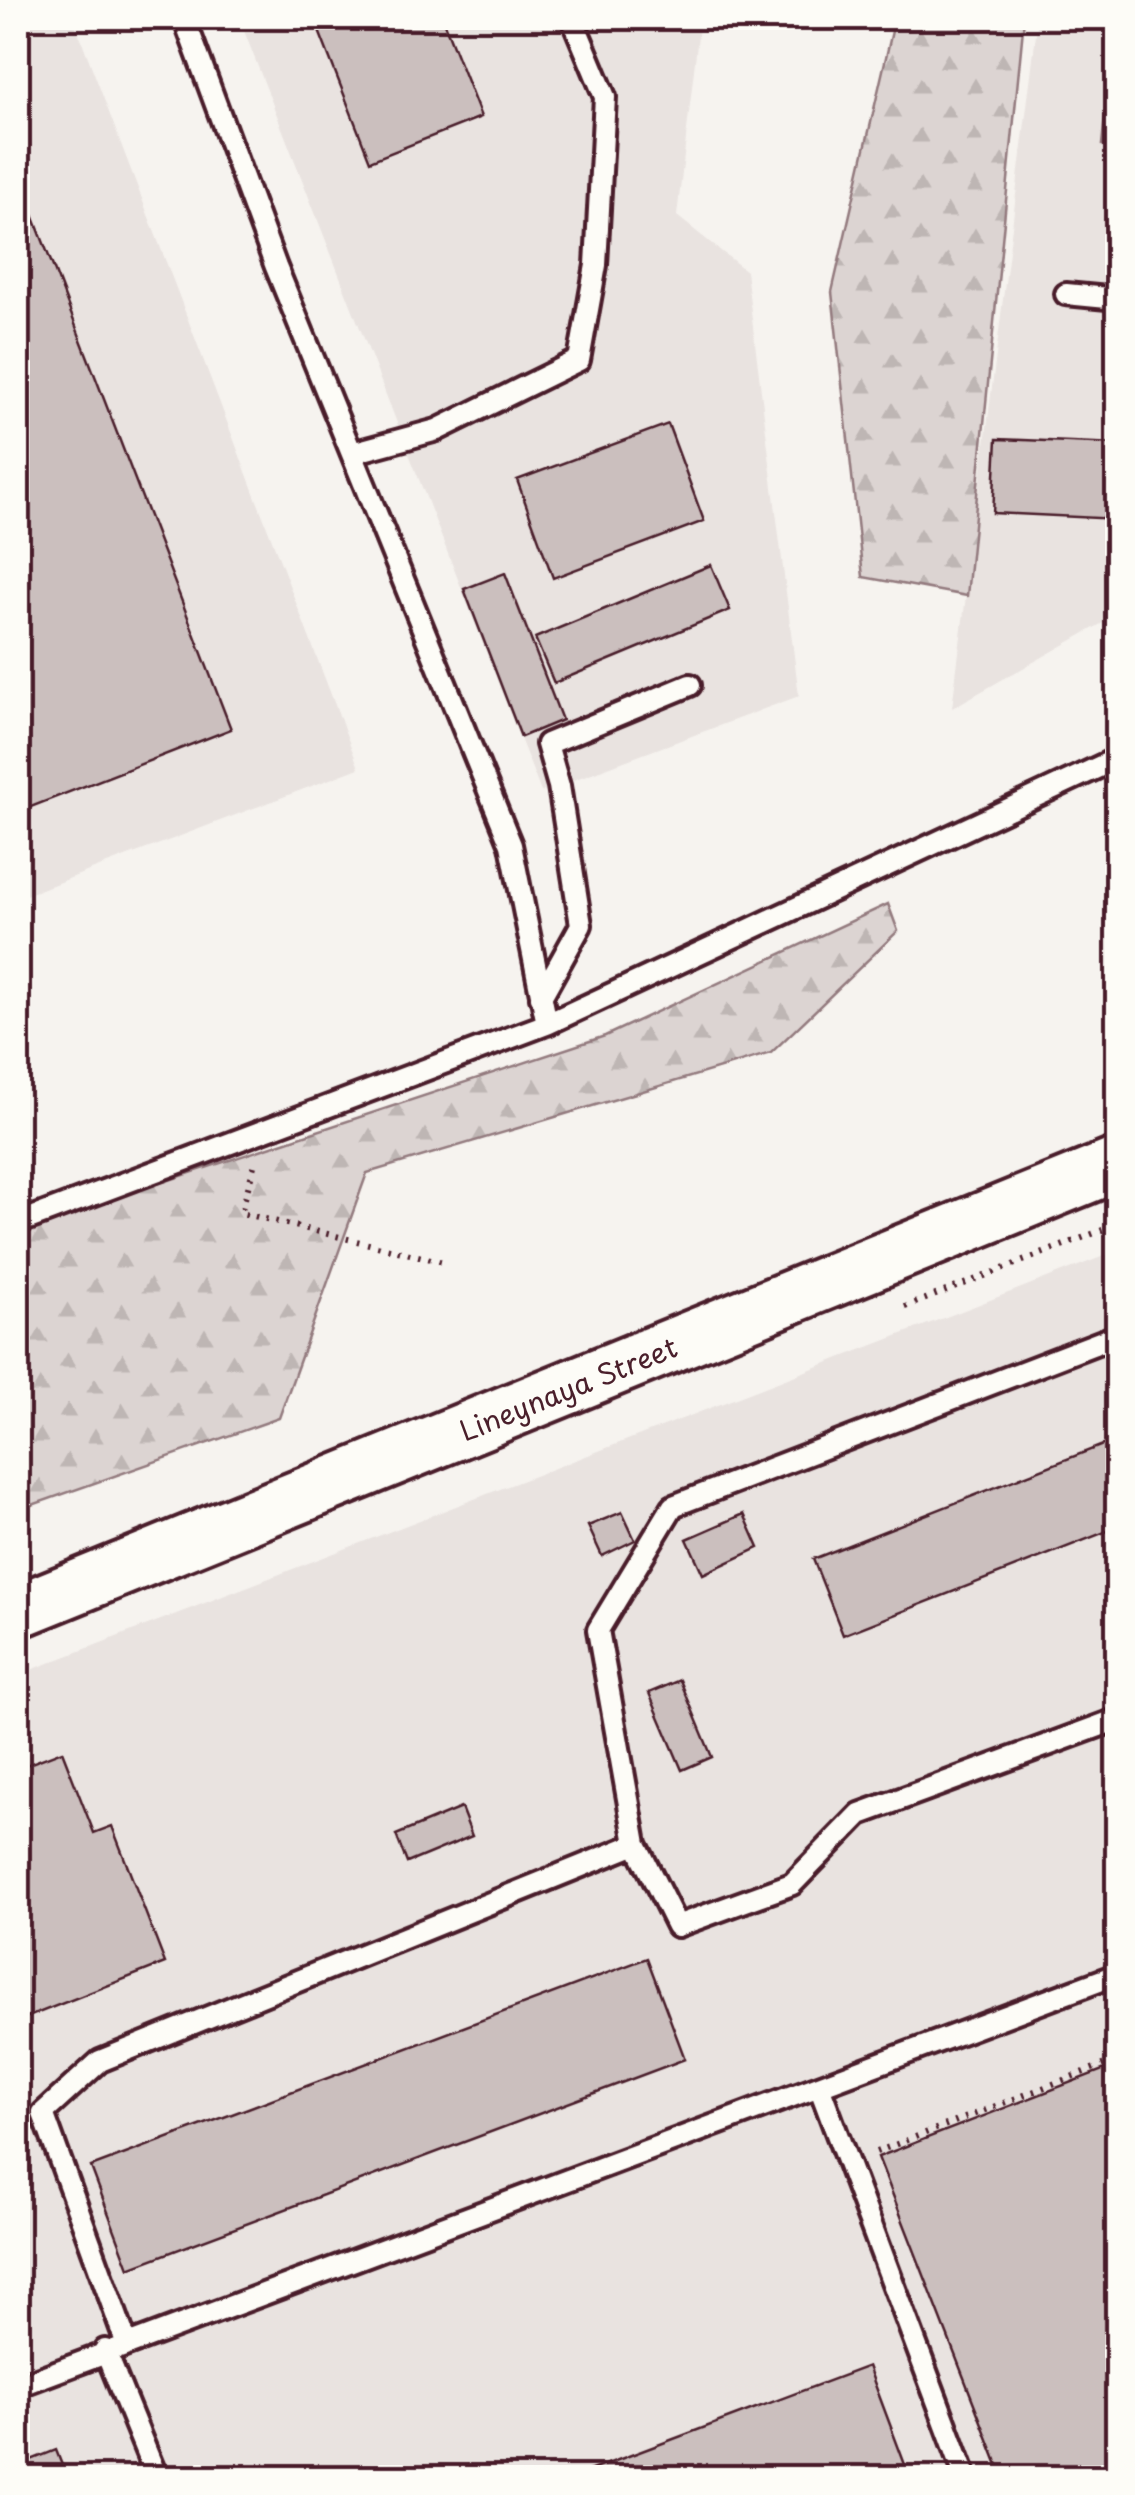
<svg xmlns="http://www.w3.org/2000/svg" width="1135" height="2495" viewBox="0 0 1135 2495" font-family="'Playpen Sans',sans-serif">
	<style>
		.built { fill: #e9e3e0 }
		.forest { fill: url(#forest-firs); stroke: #937a7e; stroke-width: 2.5 }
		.water { fill: url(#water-rules); stroke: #8e7378; stroke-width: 2.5 }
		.building { fill: #cbbfbe; stroke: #4a1f2b; stroke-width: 2.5 }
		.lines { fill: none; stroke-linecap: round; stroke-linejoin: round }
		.service-casing { stroke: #4a1f2b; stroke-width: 28 }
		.tertiary-casing { stroke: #4a1f2b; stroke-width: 60 }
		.path { stroke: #4a1f2b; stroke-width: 6; stroke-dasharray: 2.5 8; stroke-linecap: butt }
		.service { stroke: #fdfcf7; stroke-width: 20 }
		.tertiary { stroke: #fdfcf7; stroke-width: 52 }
		.labels { text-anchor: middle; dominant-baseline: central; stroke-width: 8; stroke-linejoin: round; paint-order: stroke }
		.street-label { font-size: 28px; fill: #4a1f2b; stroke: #fdfcf7 }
	</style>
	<defs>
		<pattern id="forest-firs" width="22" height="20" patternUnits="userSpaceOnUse" patternTransform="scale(2.5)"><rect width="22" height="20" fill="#dcd4d2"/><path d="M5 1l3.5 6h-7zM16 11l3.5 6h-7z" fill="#beb6b4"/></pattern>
		<pattern id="water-rules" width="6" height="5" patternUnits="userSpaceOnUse" patternTransform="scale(2.5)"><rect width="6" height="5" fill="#bbabac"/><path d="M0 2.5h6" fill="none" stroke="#9a8b8c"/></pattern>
	</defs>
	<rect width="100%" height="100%" fill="#f6f3ef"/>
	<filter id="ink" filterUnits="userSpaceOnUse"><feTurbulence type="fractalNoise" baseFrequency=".01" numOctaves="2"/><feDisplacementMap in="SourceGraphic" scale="20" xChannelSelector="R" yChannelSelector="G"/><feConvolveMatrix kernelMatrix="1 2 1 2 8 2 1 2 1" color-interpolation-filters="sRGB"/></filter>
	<g filter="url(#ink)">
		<!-- built -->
		<path class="built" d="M18 18H73L359 768 18 898Z
			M239 18H700L677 216 746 271 799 696 541 792Z
			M1038 18H1117V615L952 708Z
			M1117 1251V2477H18V1675Z"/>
		<!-- forest -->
		<path class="forest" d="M895 18H1024L967 596 863 577 832 292Z
			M888 904 898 931 771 1053 367 1173 279 1418 18 1510V1230L605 1036Z"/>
		<!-- water -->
		<path class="water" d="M1115 18H1118L1117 147 1102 145Z"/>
		<!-- building -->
		<path class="building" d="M314 18H442L481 117 370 161Z
			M18 176 231 729 18 812Z
			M668 424 704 521 553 578 517 480Z
			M997 439 1118 444V519L993 513Z
			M711 565 730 610 554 683 535 638Z
			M505 573 562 720 521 737 464 589Z
			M1118 1439V1527L843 1635 813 1559Z
			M622 1512 635 1540 602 1556 588 1526Z
			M744 1514 759 1548 703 1574 687 1539Z
			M680 1680 712 1757 682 1770 649 1693Z
			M62 1751 94 1833 112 1826 165 1963 18 2021V1768Z
			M461 1808 472 1836 407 1863 396 1835Z
			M647 1958 685 2059 129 2268 91 2167Z
			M1118 2064V2478H1003L878 2157Z
			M868 2366 910 2478H570Z
			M56 2450 67 2478H18V2465Z"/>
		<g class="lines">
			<defs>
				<path id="service" d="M1066 294 1118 299
					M352 453 437 430 579 360 596 265 605 97 572 18
					M541 997 581 925 559 786 547 744 690 685
					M547 1024 1118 758
					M18 1223 547 1024 511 845 276 267 184 18
					M636 1844 598 1630 673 1506 1118 1335
					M819 2086 966 2478
					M126 2342 43 2113 100 2061 636 1844 677 1926 792 1884 860 1814 1118 1719
					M105 2350 157 2478
					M18 2386 1118 1974"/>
				<path id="tertiary" d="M18 1611 1118 1164"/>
			</defs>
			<!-- service casing -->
			<use href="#service" class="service-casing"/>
			<!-- tertiary casing -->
			<use href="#tertiary" class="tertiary-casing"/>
			<!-- path -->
			<path class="path" d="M254 1166 241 1213 443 1262
				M905 1307 1118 1224
				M876 2152 1118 2059"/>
			<!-- service -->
			<use href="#service" class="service"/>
			<!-- tertiary -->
			<use href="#tertiary" class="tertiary"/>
		</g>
	</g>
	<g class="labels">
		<!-- street labels -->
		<g class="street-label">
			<text transform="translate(568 1388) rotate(-22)">Lineynaya Street</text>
		</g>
	</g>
	<!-- margin -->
	<rect width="1135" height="2495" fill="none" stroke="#fdfcf7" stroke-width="60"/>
	<rect x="30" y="30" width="1075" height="2435" fill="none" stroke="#4a1f2b" stroke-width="4" filter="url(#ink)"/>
</svg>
